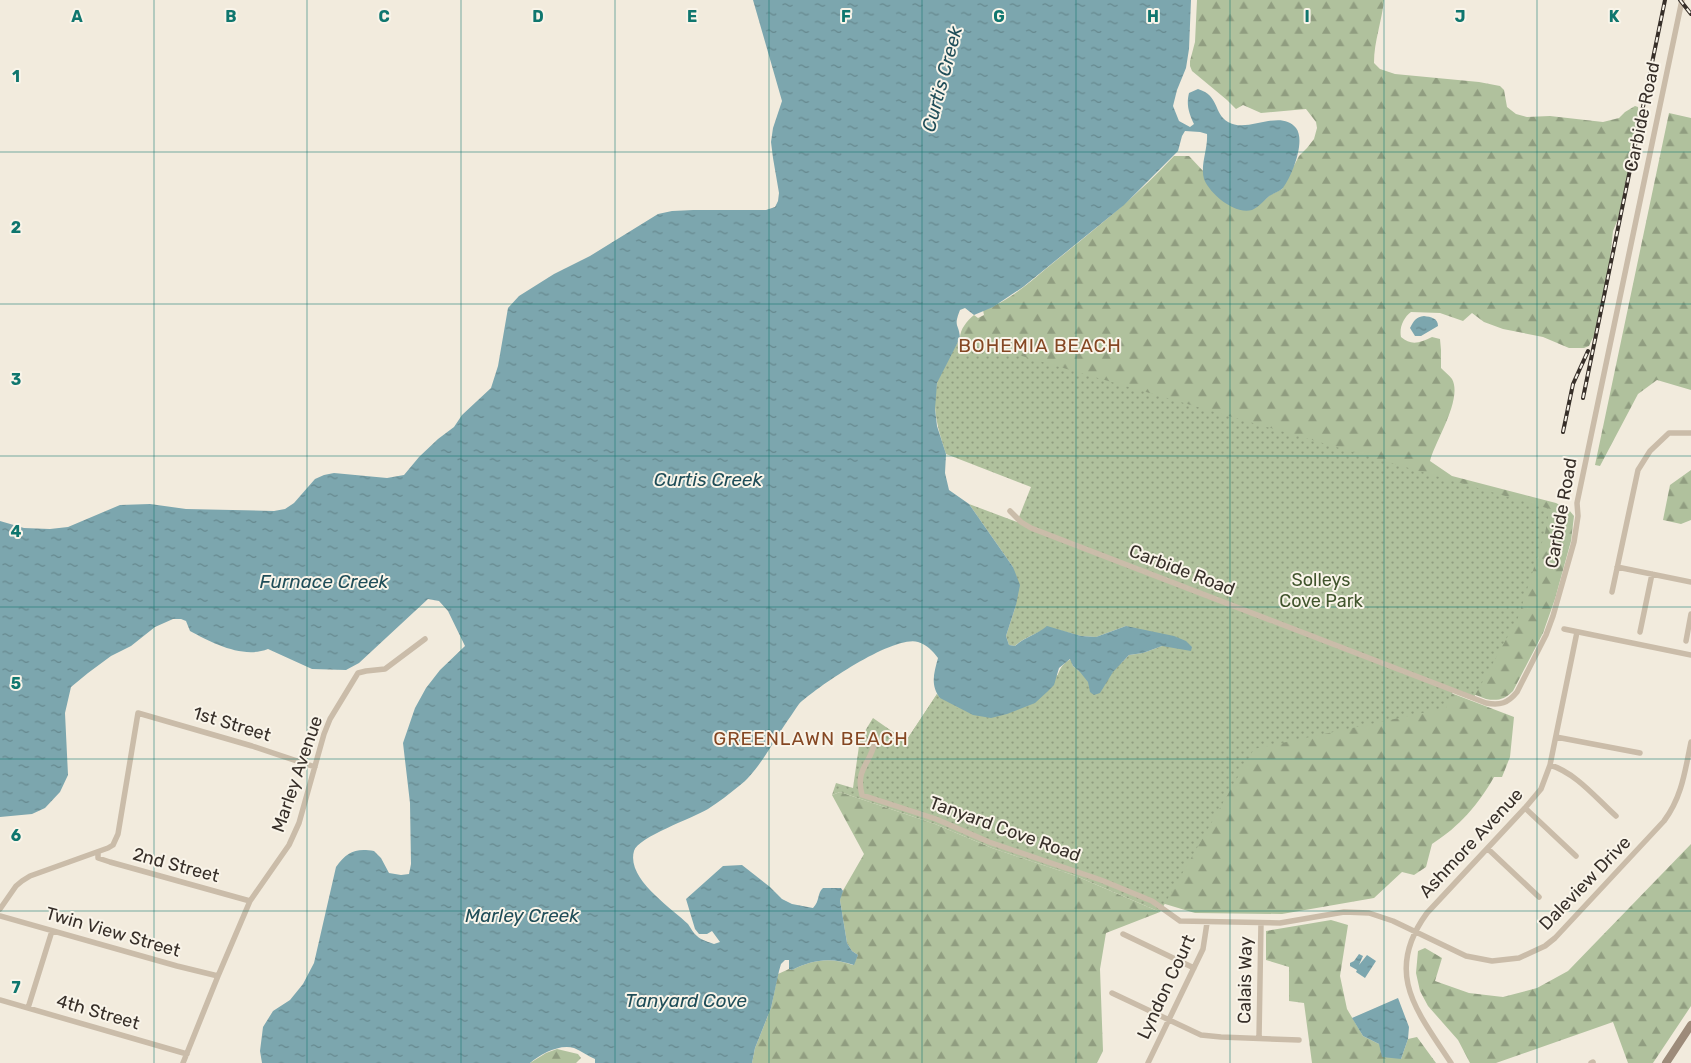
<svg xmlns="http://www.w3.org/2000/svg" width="1691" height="1063" viewBox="0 0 1691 1063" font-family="Rubik,sans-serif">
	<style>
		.forest { fill: url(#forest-firs) }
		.park { fill: url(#park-dots) }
		.water { fill: url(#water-ripples) }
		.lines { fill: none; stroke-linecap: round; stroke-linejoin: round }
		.minor { stroke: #cabca9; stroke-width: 5.5 }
		.secondary { stroke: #9d8b7a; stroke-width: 8 }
		.rail-casing { stroke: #372f29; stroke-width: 4 }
		.rail { stroke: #f9f4e9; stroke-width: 2; stroke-dasharray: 5.5; stroke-linecap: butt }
		.grid { fill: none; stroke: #0f766e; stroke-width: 1; stroke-opacity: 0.55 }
		.labels { text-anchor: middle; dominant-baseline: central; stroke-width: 4; stroke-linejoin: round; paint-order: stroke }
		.street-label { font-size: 18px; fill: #372f29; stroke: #f9f4e9 }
		.park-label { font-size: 18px; fill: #41552d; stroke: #f9f4e9 }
		.water-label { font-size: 19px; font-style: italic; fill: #1f4d58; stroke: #f9f4e9 }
		.neighbourhood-label { font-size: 19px; letter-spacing: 1px; fill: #854723; stroke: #f9f4e9 }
		.grid-label { font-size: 16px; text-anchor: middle; font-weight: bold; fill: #0f766e; stroke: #f9f4e9; stroke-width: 4; stroke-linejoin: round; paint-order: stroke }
	</style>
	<defs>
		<pattern id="forest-firs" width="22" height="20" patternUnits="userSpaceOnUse" patternTransform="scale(1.25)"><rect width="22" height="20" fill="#b0c19d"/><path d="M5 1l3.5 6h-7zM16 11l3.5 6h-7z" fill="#909d80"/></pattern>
		<pattern id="park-dots" width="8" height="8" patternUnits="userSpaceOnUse" patternTransform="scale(1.25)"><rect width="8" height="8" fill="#b0c19d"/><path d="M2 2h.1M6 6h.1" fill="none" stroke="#909d80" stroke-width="1.8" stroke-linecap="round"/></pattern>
		<pattern id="water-ripples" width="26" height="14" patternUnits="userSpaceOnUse" patternTransform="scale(1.25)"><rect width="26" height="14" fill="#7ca6ae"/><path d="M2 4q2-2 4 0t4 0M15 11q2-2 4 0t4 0" fill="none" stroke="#66888e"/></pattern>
	</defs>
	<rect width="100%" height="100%" fill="#f2ebdd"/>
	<!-- forest -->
	<path class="forest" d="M1197 0H1384C1382 21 1374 41 1374 63L1380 69 1395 74 1479 82 1500 86 1504 90 1507 107 1516 114 1527 117 1550 116 1603 122 1619 118 1625 112 1635 106 1638 107V121L1636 135 1618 219 1613 231 1609 268 1600 305 1597 324 1595 333 1589 346 1584 348H1569L1543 337 1503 329 1484 322 1472 313 1463 321 1440 313 1411 312C1404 317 1399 327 1401 337 1411 346 1420 343 1432 337L1440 339 1441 350V368C1444 371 1449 375 1452 379 1463 399 1435 441 1430 461L1452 476 1556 503 1569 510 1574 516 1571 541 1555 599 1543 633 1513 691C1504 700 1497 701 1486 699L1041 526 1032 486 960 338C960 329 967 321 974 315L978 318 984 315 983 310C1009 302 1032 280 1053 263 1095 229 1137 196 1174 156H1189L1204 172 1205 180 1260 204 1270 195 1282 189 1299 156 1307 148 1314 139 1317 128 1316 122 1306 109 1261 113 1243 105 1236 109 1227 100 1192 71 1190 66V61L1195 42Z
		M1669 113 1691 118V390L1657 380 1638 394 1600 466 1595 465Z
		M1691 470V520L1681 524 1663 520 1670 485Z
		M1047 539 1514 717 1510 757 1502 777H1494C1478 805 1460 826 1432 844L1426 867 1414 875 1402 872 1374 898 1282 914 1195 913 1165 904 906 741 937 694 940 698 1182 651Z
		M840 792 935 824 992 848 1076 876 1160 912 1106 933 1100 969 1103 1051 1097 1063H752L755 1048 771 1008 778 974 789 969 792 970C813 959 831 957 853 965L858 955 852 951 847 943 840 900 841 894 864 854 832 795Z
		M1691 844V1006L1653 1063H1628L1613 1022 1496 1063H1470L1458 1040 1428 1006 1420 991 1416 973 1418 951 1425 948 1442 958 1435 981 1469 993 1503 997 1537 988 1568 971Z
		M1331 920 1348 925 1340 976 1347 1009 1363 1036 1379 1044 1401 1059 1408 1039 1417 1037 1436 1063H1312L1304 1003 1289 1001V967L1266 960V931Z
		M557 1049 578 1054 581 1058 576 1063H530L546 1053Z"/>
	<!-- park -->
	<path class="park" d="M960 338 1550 509 1545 533 1518 618 1473 699 1453 691 1446 708 1254 749 1160 912 1076 876 992 848 935 824 840 792 832 795 836 783 853 788 860 739 873 718 906 741 937 694 940 698C950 704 960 711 971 714 979 717 1028 707 1035 702 1041 698 1048 692 1052 686 1060 677 1056 667 1071 659L1073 666 1080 672 1088 682 1090 692 1104 688 1113 672 1129 655 1143 653 1162 646 1132 628 1126 626 1096 637 1081 636 1047 627C1036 635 1024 637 1015 646L1009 645 1006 636 1016 605 1013 567 969 504 1017 522 1031 487 946 454C939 432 931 408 937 384 939 373 954 349 960 338Z"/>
	<!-- water -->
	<path class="water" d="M753 0H1191L1189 49 1186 68 1177 90 1173 106 1179 121 1190 127 1194 124C1189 113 1186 105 1189 93L1198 89C1220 96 1213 113 1228 122 1248 134 1280 108 1296 128 1306 141 1292 176 1283 188 1279 192 1271 194 1267 198 1263 202 1257 208 1252 210 1241 213 1229 206 1221 200 1215 195 1207 187 1204 179 1200 165 1208 149 1207 134L1200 132 1185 131 1182 136 1178 151 1124 205 1023 287 993 307 974 315 965 308 960 310C953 328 959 323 960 338L937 383 935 409 937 426 946 454 945 473 949 490 969 504 1013 567 1020 585 1016 605 1006 636 1009 645 1015 646C1025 637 1036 635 1047 626L1081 636 1096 637 1126 626 1174 636 1186 641 1192 647 1191 651 1162 646 1143 653 1129 655 1113 672 1100 693 1094 695 1090 692 1088 682 1080 672 1073 666 1070 659 1059 668 1054 685 1047 692 1035 703 1007 714 991 718 973 715 940 698C930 685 934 673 938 658 933 651 927 645 918 642 893 635 817 687 799 704 795 709 792 715 788 720 775 739 757 773 739 786 729 794 719 802 708 809 693 818 638 837 634 851 626 879 672 908 688 924 691 928 693 933 697 936 701 940 709 942 714 944L720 942 712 931 707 934H699L695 929 686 899 723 866 742 865 770 887 782 899 792 904 813 908C820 901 817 893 823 888H841L843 891 840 900 847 943 852 951 858 955 854 965C831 957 813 959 792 970L789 969V960H785L781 964 779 971 771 1008 755 1048 752 1063H595V1059C588 1056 581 1051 574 1048 559 1044 541 1054 530 1063H262L260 1051 263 1027 273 1011 290 1000 303 984 314 963 336 867C347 852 355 848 374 851L381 858 389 873 401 875 409 874 411 864 410 803 403 743 415 708 426 688 440 670 465 646 448 611 439 601 428 599 359 663 346 670 312 669 268 649C243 659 212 643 190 631L186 621 181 619H173L155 627 131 646 111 656 88 673 71 687 65 713 68 775 60 792 45 808 32 814 0 817V521L24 528 50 529 68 527 120 505 150 504 186 509 274 511 285 509 294 503 315 479 324 475 334 473 387 478 404 475 419 457 438 439 454 427 462 415 491 388 498 366 508 308 519 296 554 274 590 256 658 214 672 211 693 210H766L775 207 778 201 779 193 773 158 771 142 773 128 782 101Z
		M1424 316C1431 317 1438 318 1438 326L1421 336H1415L1410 328C1414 320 1416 317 1424 316Z
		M1359 954 1363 956 1359 965 1367 955 1376 961 1365 978 1356 972 1357 970 1350 966V963L1354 961Z
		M1398 998 1409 1027 1408 1039 1401 1059 1382 1057 1379 1044 1363 1036 1352 1018Z"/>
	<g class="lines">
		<!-- minor -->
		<path class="minor" d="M1010 511 1021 522 1031 528 1486 703C1500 706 1508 703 1517 692L1546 635 1553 616 1574 542 1578 516 1577 503 1682 0
			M1617 567 1691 582
			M1612 592 1638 470 1650 451 1669 433H1691
			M1564 629 1691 655
			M1640 632 1652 574
			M1686 641 1691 614
			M1556 737 1640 753
			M875 741C871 764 855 768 862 795L936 819 989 842 1101 880 1152 901 1180 921 1280 923 1344 912 1369 913 1393 921 1466 956 1492 961 1519 958 1545 946 1555 938 1664 821C1682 797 1685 771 1691 742
			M1550 765C1576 773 1596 798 1616 816
			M1525 808 1576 856
			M1488 849 1539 897
			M98 853V858L110 862 250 901
			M0 909 16 886 22 881 30 876 108 848 113 845 118 834 138 713 252 746 315 767
			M0 916 177 966 218 976
			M1123 934 1194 968
			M1112 993 1201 1035 1221 1037 1299 1040
			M0 1000 187 1054
			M28 1008 52 931
			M1259 1038 1261 923
			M183 1063 218 976 250 901 289 845 299 823 324 734 330 719 358 673 366 671 385 669 425 639
			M1148 1063 1203 949 1207 923
			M1451 1063C1417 1011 1383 973 1427 913L1525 808 1541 789 1550 765 1577 632
			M1591 1063 1593 1062"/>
		<!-- secondary -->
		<path class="secondary" d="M1666 1063 1691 1025"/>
		<defs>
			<path id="rail" d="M1680 0 1691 14
				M1583 398 1665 0
				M1563 432 1573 384 1588 351"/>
		</defs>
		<!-- rail casing -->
		<use href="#rail" class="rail-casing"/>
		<!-- rail -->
		<use href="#rail" class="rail"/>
	</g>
	<!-- grid -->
	<path class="grid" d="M154 0V1063M307 0V1063M461 0V1063M615 0V1063M769 0V1063M922 0V1063M1076 0V1063M1230 0V1063M1384 0V1063M1537 0V1063M0 152H1691M0 304H1691M0 456H1691M0 607H1691M0 759H1691M0 911H1691"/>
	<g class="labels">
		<!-- street labels -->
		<g class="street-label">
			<text transform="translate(1642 117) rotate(-78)">Carbide Road</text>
			<text transform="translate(1561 513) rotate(-80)">Carbide Road</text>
			<text transform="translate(1182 570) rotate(21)">Carbide Road</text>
			<text transform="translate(232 724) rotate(17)">1st Street</text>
			<text transform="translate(297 774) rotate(-71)">Marley Avenue</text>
			<text transform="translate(1005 829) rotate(20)">Tanyard Cove Road</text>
			<text transform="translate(1471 843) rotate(-47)">Ashmore Avenue</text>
			<text transform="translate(176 865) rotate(15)">2nd Street</text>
			<text transform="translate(1585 883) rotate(-46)">Daleview Drive</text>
			<text transform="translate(113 932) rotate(16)">Twin View Street</text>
			<text transform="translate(1245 980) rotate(-89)">Calais Way</text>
			<text transform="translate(1166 987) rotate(-65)">Lyndon Court</text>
			<text transform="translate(98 1012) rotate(16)">4th Street</text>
		</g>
		<!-- park labels -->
		<g class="park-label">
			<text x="1321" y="580">Solleys<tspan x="1321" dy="21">Cove Park</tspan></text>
		</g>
		<!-- water labels -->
		<g class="water-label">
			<text transform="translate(942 79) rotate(-75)">Curtis Creek</text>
			<text x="708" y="479">Curtis Creek</text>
			<text x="324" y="581">Furnace Creek</text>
			<text x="522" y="915">Marley Creek</text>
			<text x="686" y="1000">Tanyard Cove</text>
		</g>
		<!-- neighbourhood labels -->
		<g class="neighbourhood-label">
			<text x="1040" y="345">BOHEMIA BEACH</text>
			<text x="811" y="738">GREENLAWN BEACH</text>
		</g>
	</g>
	<g class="grid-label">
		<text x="77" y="22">A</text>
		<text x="231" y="22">B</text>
		<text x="384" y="22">C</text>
		<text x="538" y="22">D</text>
		<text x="692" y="22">E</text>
		<text x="846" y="22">F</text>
		<text x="999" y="22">G</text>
		<text x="1153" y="22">H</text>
		<text x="1307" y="22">I</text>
		<text x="1460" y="22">J</text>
		<text x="1614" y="22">K</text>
		<text x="16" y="82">1</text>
		<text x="16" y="233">2</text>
		<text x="16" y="385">3</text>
		<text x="16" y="537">4</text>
		<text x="16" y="689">5</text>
		<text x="16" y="841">6</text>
		<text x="16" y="993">7</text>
	</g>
</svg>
